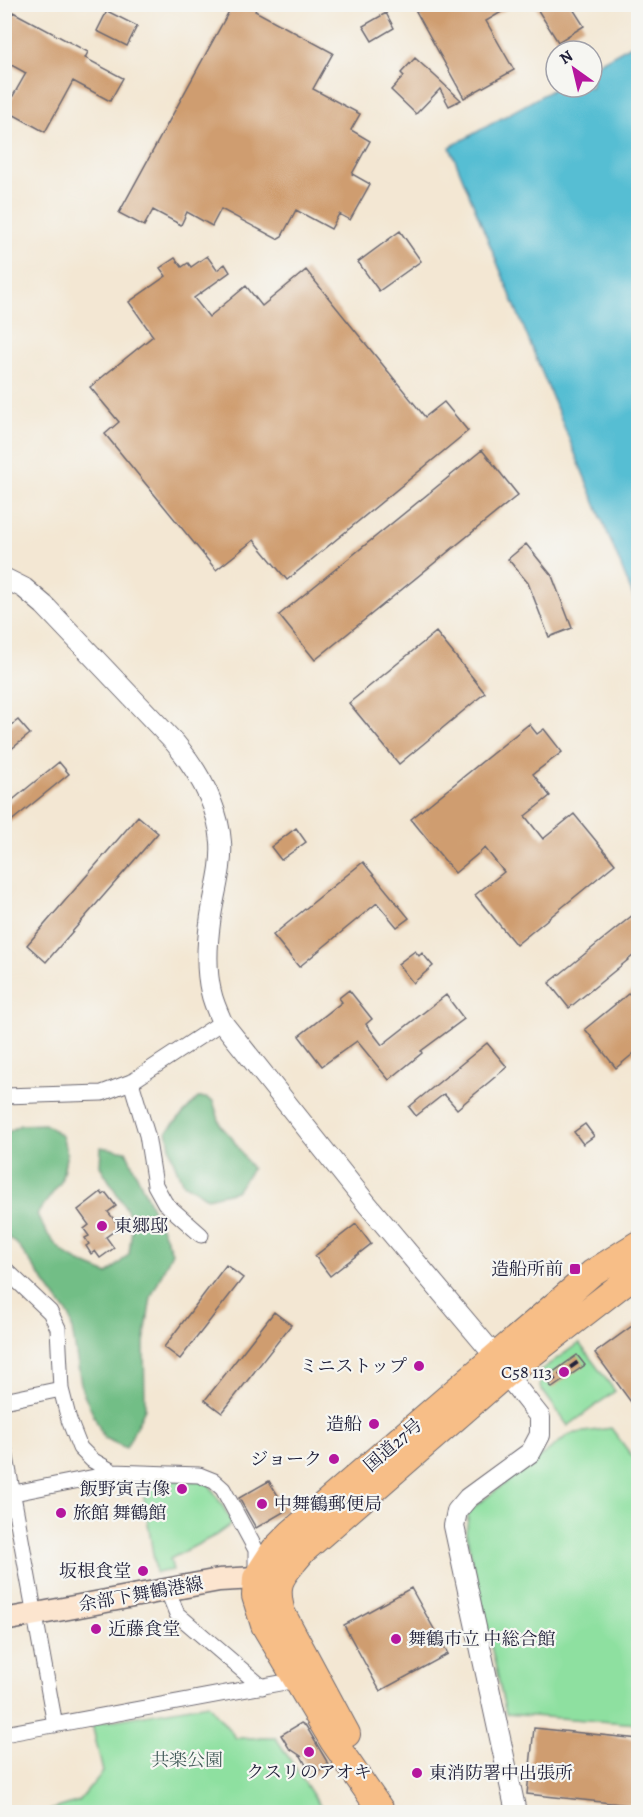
<svg xmlns="http://www.w3.org/2000/svg" width="643" height="1817" viewBox="0 0 643 1817" font-family="Alegreya,'Noto Serif JP',serif">
	<style>
		.green { fill: #8ee0a0; stroke: #58816e; stroke-width: 1.5 }
		.forest { fill: #72be86; stroke: #4a7060; stroke-width: 1.5 }
		.water { fill: #56bed3; stroke: #3c7087; stroke-width: 1.5 }
		.building { fill: #cf9d6f }
		.lines { fill: none; stroke-linecap: round; stroke-linejoin: round }
		.minor-casing { stroke: #6b6770; stroke-width: 17 }
		.tertiary-casing { stroke: #6b6770; stroke-width: 22 }
		.secondary-casing { stroke: #6b6770; stroke-width: 25 }
		.trunk-casing { stroke: #6b6770; stroke-width: 28 }
		.minor { stroke: #fff; stroke-width: 15 }
		.tertiary { stroke: #fff; stroke-width: 20 }
		.secondary { stroke: #fce5cf; stroke-width: 22 }
		.trunk { stroke: #f7be87; stroke-width: 26 }
		.rail { stroke: #22223b; stroke-width: 4; stroke-dasharray: 9 4.5; stroke-linecap: butt }
		.poi-dot { fill: #b5179e; stroke: #f6f6f2; stroke-width: 2 }
		.labels { text-anchor: middle; dominant-baseline: central; stroke-width: 4.5; stroke-linejoin: round; paint-order: stroke }
		.poi-label { font-size: 18px; fill: #22223b; stroke: #f6f6f2; text-anchor: end }
		.street-label { font-size: 18px; fill: #22223b; stroke: #f6f6f2 }
		.park-label { font-size: 18px; fill: #425b59; stroke: #f6f6f2 }
	</style>
	<rect width="100%" height="100%" fill="#f6f6f2"/>
	<filter id="ink" filterUnits="userSpaceOnUse"><feTurbulence type="fractalNoise" baseFrequency=".0167" numOctaves="2"/><feDisplacementMap in="SourceGraphic" scale="12" xChannelSelector="R" yChannelSelector="G"/><feConvolveMatrix kernelMatrix="1 2 1 2 8 2 1 2 1" color-interpolation-filters="sRGB"/></filter>
	<filter id="wash" filterUnits="userSpaceOnUse"><feTurbulence type="fractalNoise" baseFrequency=".008" numOctaves="4" result="noise"/><feDisplacementMap in="SourceGraphic" scale="24" xChannelSelector="R" yChannelSelector="G"/><feGaussianBlur stdDeviation="1.35" result="paint"/><feColorMatrix in="noise" values="0 0 0 0 0 0 0 0 0 0 0 0 0 0 0 0 0 1.4 0 .05"/><feComposite in="paint" operator="in"/></filter>
	<g filter="url(#wash)">
		<rect width="100%" height="100%" fill="#f3e7d3"/>
		<!-- green -->
		<path class="green" d="M579 1343 615 1391 568 1426 540 1387 541 1370Z
			M611 1428 638 1464V1724L506 1714 466 1532 469 1511 570 1434Z
			M141 1479 198 1481 209 1484 233 1523 216 1535 170 1559 173 1570 156 1573Z
			M208 1704 236 1738H276L324 1812H45L79 1801 103 1772 92 1724Z"/>
		<!-- forest -->
		<path class="forest" d="M198 1098H206L213 1101 221 1126 232 1138 252 1169 236 1191 207 1198 182 1182 172 1157 167 1131Z
			M45 1124 62 1136 67 1153 61 1182 37 1214C54 1253 71 1259 108 1274L129 1254 133 1220 100 1166 101 1147 126 1151 172 1252 151 1297 144 1343 145 1408 126 1448 104 1438 82 1390 70 1317 17 1244 5 1235V1134L20 1125Z"/>
		<!-- water -->
		<path class="water" d="M638 41V608L450 147 557 87H592V67Z"/>
		<g id="blocks">
			<!-- building -->
			<path class="building" d="M233 4H259L255 11 333 53 313 89 360 114 351 130 370 141 352 174 370 184 350 220 339 214 331 229 296 210 282 236 277 239 221 209 212 226 187 212 181 225 153 210 144 226 119 213Z
				M412 4H515L486 21 514 70 464 98Z
				M534 4H570L584 26 558 42Z
				M107 11 137 26 127 46 97 31Z
				M13 12 88 52 85 58 123 78 110 101 73 81 45 132 5 110 26 73 4 61V26Z
				M386 13 394 28 372 41 363 26Z
				M415 58 435 76 461 100 449 106 440 89 416 114 391 90 404 76 401 73Z
				M400 231 421 261 379 291 358 262Z
				M207 256 217 270 225 264 230 272 194 298 209 317 246 286 262 306 306 270 425 417 444 402 468 431 287 580 254 540 216 570 105 434 119 422 90 387 153 336 129 302 166 276 160 268 175 258 182 267 188 263 191 267Z
				M482 450 518 495 315 660 279 615Z
				M526 544 552 576 572 628 549 637 528 583 508 559Z
				M436 632 485 693 399 764 349 703Z
				M18 720 30 734 4 755V731Z
				M529 724 537 734 544 729 562 752 533 774 550 796 525 816 543 839 574 814 615 864 516 945 475 895 504 872 485 848 455 873 411 819Z
				M59 762 69 774 4 827V807Z
				M138 816 158 833 46 962 27 945Z
				M296 828 306 842 281 860 271 847Z
				M363 862 409 918 397 927 377 903 299 967 273 935Z
				M639 910V951L569 1008 549 983Z
				M415 951 419 956 422 953 433 966 413 983 398 964Z
				M639 985V1049L616 1068 585 1029Z
				M349 990 372 1019 366 1024 382 1045 446 995 464 1019 421 1051 422 1053 389 1080 357 1041 322 1066 299 1036 342 1002 339 998Z
				M487 1043 507 1067 457 1109 444 1094 416 1116 409 1107Z
				M585 1124 594 1136 583 1144 574 1132Z
				M101 1192 103 1195 106 1193 116 1206 108 1212 120 1227 106 1237 114 1248 100 1258 95 1251 91 1254 86 1246 89 1244 85 1238 89 1236 84 1229 89 1225 78 1210Z
				M356 1224 371 1244 330 1276 315 1256Z
				M226 1265 243 1278 180 1359 164 1347Z
				M274 1312 291 1325 222 1413 205 1400Z
				M639 1321V1413L595 1353Z
				M577 1355 585 1365 552 1388 545 1378Z
				M269 1481 287 1510 256 1528 239 1498Z
				M411 1588 448 1654 380 1691 344 1625Z
				M301 1723 306 1726 329 1765 312 1776 301 1756 289 1748 281 1735Z
				M534 1728 639 1739V1806L527 1794Z"/>
		</g>
	</g>
	<g filter="url(#ink)">
		<use href="#blocks" fill-opacity="0" stroke="#6b6770" stroke-width="1.5"/>
		<g class="lines">
			<defs>
				<path id="minor" d="M131 1082 147 1135 155 1185 165 1203 201 1235
					M4 1096 102 1093 131 1082 222 1022
					M4 1268 50 1312 58 1328 61 1389 69 1420 80 1448 92 1460 113 1472
					M4 1401 61 1389
					M4 1446 55 1725
					M4 1495 105 1475 113 1472 199 1475 214 1481 223 1489 256 1550V1573
					M167 1589 177 1614 262 1687
					M4 1734 296 1680"/>
				<path id="tertiary" d="M4 578 24 588 44 605 175 743C199 772 218 804 221 842 223 870 213 896 210 923 207 945 206 971 211 992 213 1002 218 1013 222 1022L367 1204 495 1356 506 1374 540 1417V1435L531 1452 468 1498 457 1511 454 1526 516 1812"/>
				<path id="secondary" d="M4 1620 219 1580 256 1578 272 1580"/>
				<path id="trunk" d="M347 1734 282 1613C273 1579 283 1576 303 1551L506 1374 638 1272
					M382 1812 333 1741 264 1625 255 1596 256 1578 274 1550 292 1532 592 1273 638 1244"/>
			</defs>
			<!-- minor casing -->
			<use href="#minor" class="minor-casing"/>
			<!-- tertiary casing -->
			<use href="#tertiary" class="tertiary-casing"/>
			<!-- secondary casing -->
			<use href="#secondary" class="secondary-casing"/>
			<!-- trunk casing -->
			<use href="#trunk" class="trunk-casing"/>
			<!-- minor -->
			<use href="#minor" class="minor"/>
			<!-- tertiary -->
			<use href="#tertiary" class="tertiary"/>
			<!-- secondary -->
			<use href="#secondary" class="secondary"/>
			<!-- trunk -->
			<use href="#trunk" class="trunk"/>
			<!-- rail -->
			<path class="rail" d="M548 1383 581 1360"/>
		</g>
	</g>
	<!-- markers -->
	<g class="poi-dot">
		<circle cx="102" cy="1226" r="6"/>
		<rect x="569" y="1263" width="12" height="12" rx="3"/>
		<circle cx="419" cy="1366" r="6"/>
		<circle cx="564" cy="1372" r="6"/>
		<circle cx="374" cy="1424" r="6"/>
		<circle cx="334" cy="1459" r="6"/>
		<circle cx="182" cy="1489" r="6"/>
		<circle cx="262" cy="1504" r="6"/>
		<circle cx="61" cy="1513" r="6"/>
		<circle cx="143" cy="1571" r="6"/>
		<circle cx="96" cy="1629" r="6"/>
		<circle cx="396" cy="1639" r="6"/>
		<circle cx="309" cy="1752" r="6"/>
		<circle cx="417" cy="1773" r="6"/>
	</g>
	<g class="labels">
		<!-- poi labels -->
		<g class="poi-label">
			<text x="114" y="1226" text-anchor="start">東郷邸</text>
			<text x="563" y="1269">造船所前</text>
			<text x="407" y="1366">ミニストップ</text>
			<text x="552" y="1372">C58 113</text>
			<text x="362" y="1424">造船</text>
			<text x="322" y="1459">ジョーク</text>
			<text x="170" y="1489">飯野寅吉像</text>
			<text x="274" y="1504" text-anchor="start">中舞鶴郵便局</text>
			<text x="73" y="1513" text-anchor="start">旅館 舞鶴館</text>
			<text x="131" y="1571">坂根食堂</text>
			<text x="108" y="1629" text-anchor="start">近藤食堂</text>
			<text x="408" y="1639" text-anchor="start">舞鶴市立 中総合館</text>
			<text x="309" y="1772" text-anchor="middle">クスリのアオキ</text>
			<text x="429" y="1773" text-anchor="start">東消防署中出張所</text>
		</g>
		<!-- street labels -->
		<g class="street-label">
			<text transform="translate(393 1445) rotate(-41)">国道27号</text>
			<text transform="translate(141 1594) rotate(-10)">余部下舞鶴港線</text>
		</g>
		<!-- park labels -->
		<g class="park-label">
			<text x="187" y="1760">共楽公園</text>
		</g>
	</g>
	<!-- margin -->
	<rect width="643" height="1817" fill="none" stroke="#f6f6f2" stroke-width="24"/>
	<!-- north arrow -->
	<g transform="translate(574 69) rotate(326)"><circle r="28" fill="#f6f6f2" stroke="#a1a1a9" stroke-width="1.5"/>
	<path d="M0-4.5L10 22L0 15L-10 22Z" fill="#b5179e"/>
	<text y="-9" font-size="16" font-weight="bold" text-anchor="middle" fill="#22223b">N</text>
	</g>
</svg>
